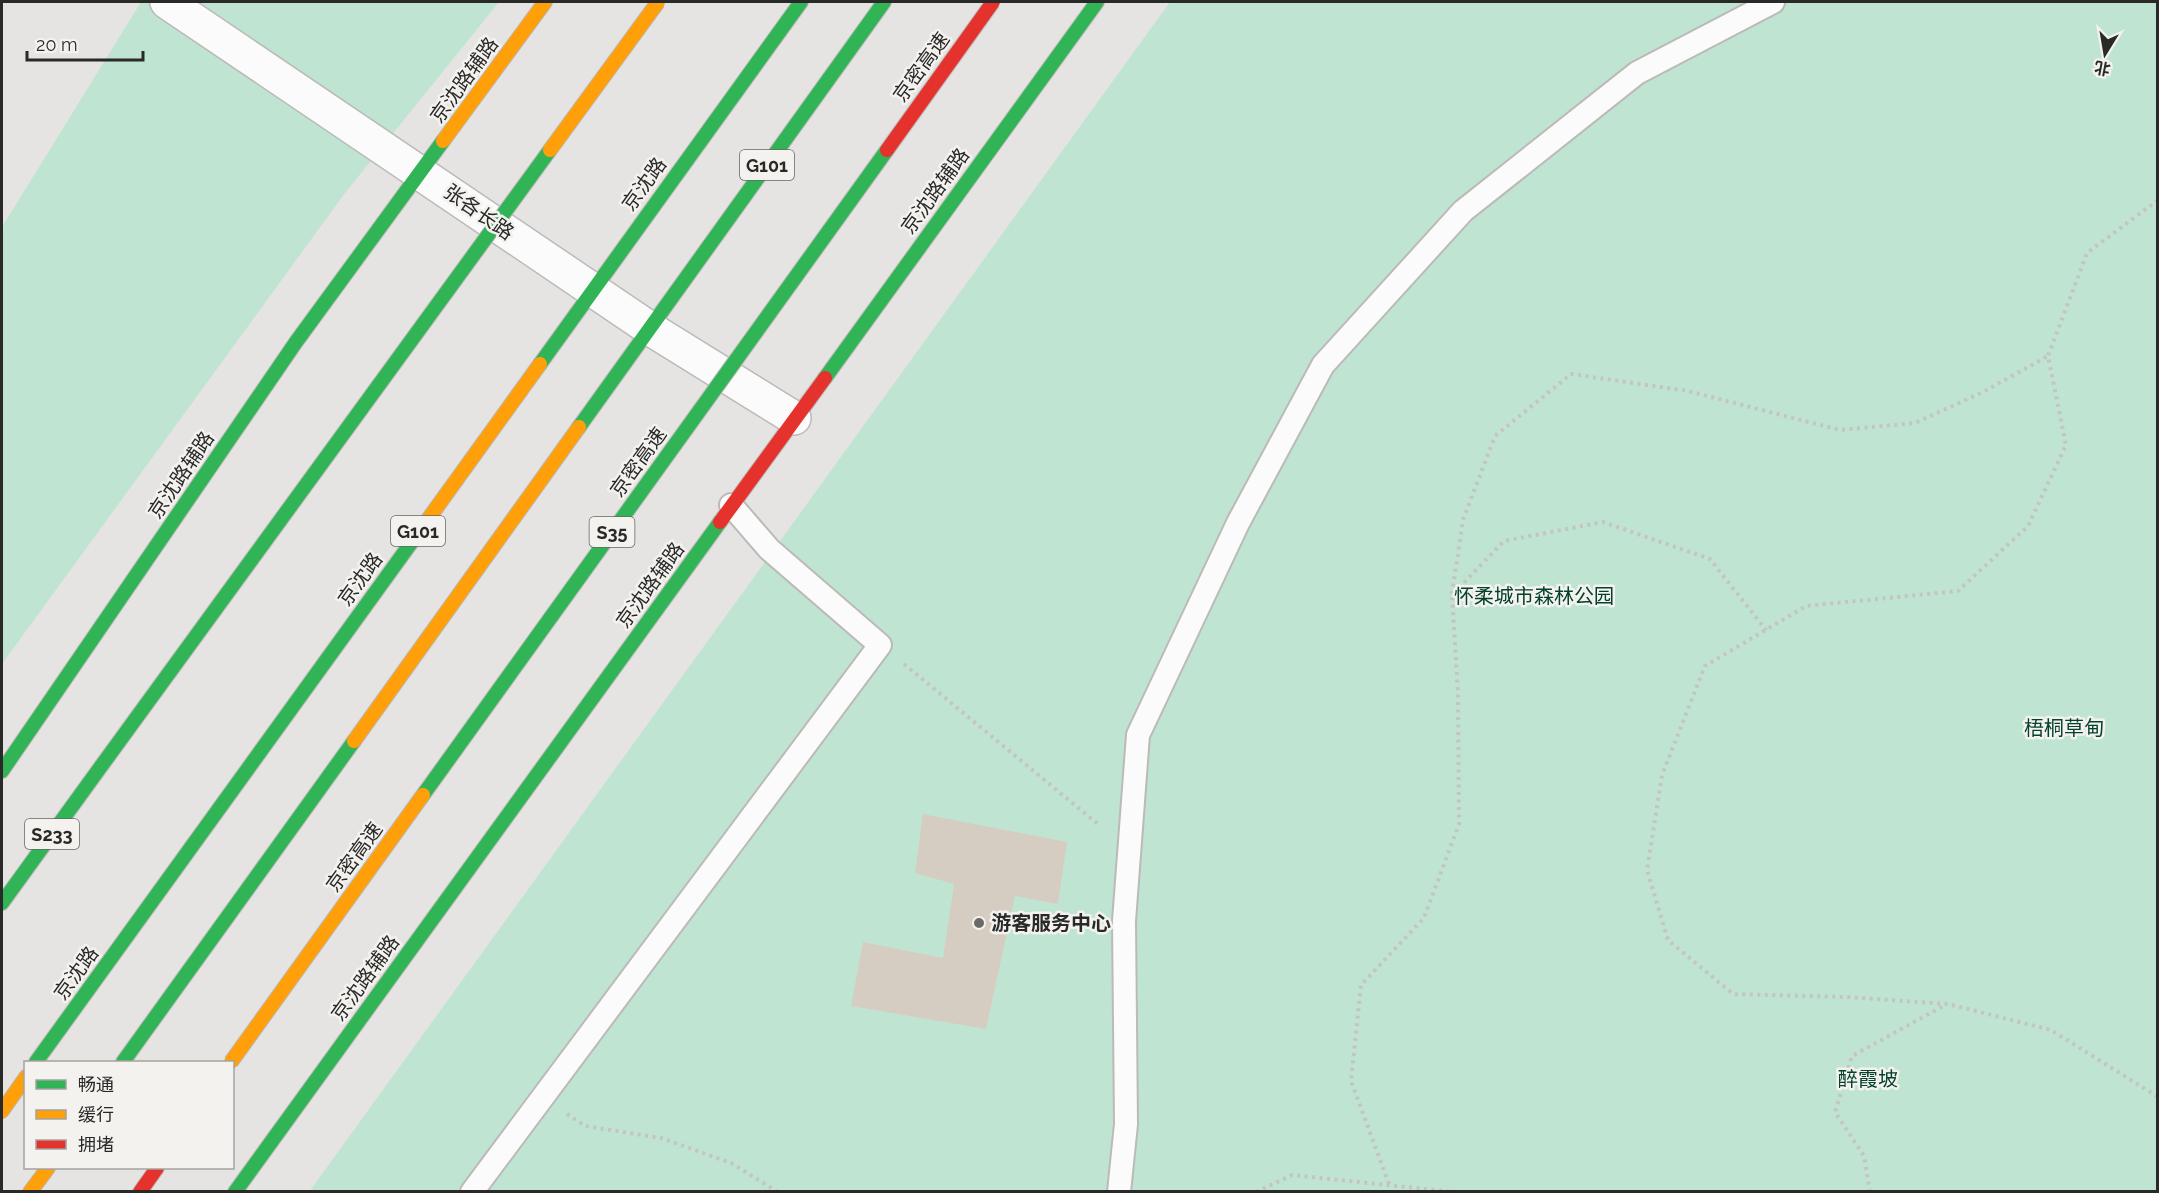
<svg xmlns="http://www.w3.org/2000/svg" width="2159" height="1193" viewBox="0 0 2159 1193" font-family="Raleway,'Noto Sans SC',sans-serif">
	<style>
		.green { fill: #c0e4d2 }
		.building { fill: #d6cdc2 }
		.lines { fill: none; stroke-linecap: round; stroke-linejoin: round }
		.lane-casing { stroke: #bbbab8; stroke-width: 26 }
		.street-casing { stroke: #bbbab8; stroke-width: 36 }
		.fast-casing { stroke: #bbbab8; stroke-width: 16 }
		.slow-casing { stroke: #bbbab8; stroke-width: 16 }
		.jam-casing { stroke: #bbbab8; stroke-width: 16 }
		.path { stroke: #c4c4c3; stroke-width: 4; stroke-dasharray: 3 4.5; stroke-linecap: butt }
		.lane { stroke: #fbfbfb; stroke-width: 22 }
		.street { stroke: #fbfbfb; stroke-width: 33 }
		.fast { stroke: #30b455; stroke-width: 14 }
		.slow { stroke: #ff9f0a; stroke-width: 14 }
		.jam { stroke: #e5322d; stroke-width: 14 }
		.fast-bridge-casing { stroke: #bbbab8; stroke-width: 16; stroke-linecap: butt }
		.slow-bridge-casing { stroke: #bbbab8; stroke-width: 16; stroke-linecap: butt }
		.jam-bridge-casing { stroke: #bbbab8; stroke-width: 16; stroke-linecap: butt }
		.fast-bridge { stroke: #30b455; stroke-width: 14 }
		.slow-bridge { stroke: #ff9f0a; stroke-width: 14 }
		.jam-bridge { stroke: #e5322d; stroke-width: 14 }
		.poi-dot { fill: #6b6a69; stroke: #f3f2ee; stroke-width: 2 }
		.labels { text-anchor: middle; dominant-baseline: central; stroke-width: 5; stroke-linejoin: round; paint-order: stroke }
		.shield { fill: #f3f2ee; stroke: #666563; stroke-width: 1.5 }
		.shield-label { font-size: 18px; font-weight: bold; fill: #292928 }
		.street-label { font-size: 20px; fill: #292928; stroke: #f3f2ee }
		.park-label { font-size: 20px; fill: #04422d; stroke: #f3f2ee }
		.poi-label { font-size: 20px; font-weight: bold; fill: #292928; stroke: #f3f2ee; text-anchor: start }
	</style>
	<rect width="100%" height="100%" fill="#e5e4e2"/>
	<!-- green -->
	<path class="green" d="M141 2H499L345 193 2 664V227Z
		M1170 2H2157V1191L309 1192Z"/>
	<!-- building -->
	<path class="building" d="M923 814 1067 842 1058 904 1015 896 986 1029 851 1006 863 942 943 958 954 884 915 873Z"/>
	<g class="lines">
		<defs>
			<path id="lane" d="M472 1192 880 645 769 549 731 505
				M1119 1192 1126 1124 1124 921 1138 735 1238 523 1323 365 1463 211 1637 73 1773 2"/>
			<path id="street" d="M167 2 649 328 794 418"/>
			<path id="fast" d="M540 364 801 2
				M825 378 1097 2
				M579 427 884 2
				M2 771 296 342 443 141
				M2 903 102 765
				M36 1062 424 525
				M123 1062 354 741
				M235 1192 720 522"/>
			<path id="slow" d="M443 141 545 2
				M424 525 540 364
				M354 741 579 427
				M2 1111 26 1077
				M30 1192 48 1168"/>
			<path id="jam" d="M720 522 825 378
				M140 1192 157 1168"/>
		</defs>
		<!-- lane casing -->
		<use href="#lane" class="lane-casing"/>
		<!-- street casing -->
		<use href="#street" class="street-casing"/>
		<!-- fast casing -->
		<use href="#fast" class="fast-casing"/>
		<!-- slow casing -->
		<use href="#slow" class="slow-casing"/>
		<!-- jam casing -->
		<use href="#jam" class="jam-casing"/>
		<!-- path -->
		<path class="path" d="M2158 200 2087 253 2048 356 2066 445 2028 526 1958 591 1806 606 1705 666 1662 775 1647 870 1668 940 1733 994 1847 997 1948 1004 2051 1030 2158 1097
			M1452 594 1463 520 1495 436 1571 374 1688 391 1840 430 1915 423 1983 392 2048 356
			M904 664 1099 825
			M567 1114 585 1126 661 1138 731 1163 778 1192
			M1389 1184 1351 1081 1361 985 1424 918 1459 824 1458 694 1452 595 1504 541 1603 522 1710 559 1766 630
			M1256 1192 1292 1175 1454 1192
			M1870 1192 1864 1156 1835 1112 1852 1056 1947 1004"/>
		<!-- lane -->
		<use href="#lane" class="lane"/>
		<!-- street -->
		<use href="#street" class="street"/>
		<!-- fast -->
		<use href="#fast" class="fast"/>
		<!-- slow -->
		<use href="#slow" class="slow"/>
		<!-- jam -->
		<use href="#jam" class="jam"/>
		<defs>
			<path id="fast-bridge" d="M102 765 550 150
				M423 795 887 150"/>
			<path id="slow-bridge" d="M550 150 658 2
				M231 1062 423 795"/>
			<path id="jam-bridge" d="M887 150 993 2"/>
		</defs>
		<!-- fast-bridge casing -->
		<use href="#fast-bridge" class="fast-bridge-casing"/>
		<!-- slow-bridge casing -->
		<use href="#slow-bridge" class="slow-bridge-casing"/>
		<!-- jam-bridge casing -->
		<use href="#jam-bridge" class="jam-bridge-casing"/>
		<!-- fast-bridge -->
		<use href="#fast-bridge" class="fast-bridge"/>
		<!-- slow-bridge -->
		<use href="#slow-bridge" class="slow-bridge"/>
		<!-- jam-bridge -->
		<use href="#jam-bridge" class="jam-bridge"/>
	</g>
	<!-- markers -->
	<circle class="poi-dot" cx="979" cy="923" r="6"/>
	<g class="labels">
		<!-- shield labels -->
		<g class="shield">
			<rect x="740" y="150" width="54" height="30" rx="4.5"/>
			<rect x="391" y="516" width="54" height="30" rx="4.5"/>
			<rect x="589.5" y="517" width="45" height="30" rx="4.5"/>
			<rect x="25" y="819" width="54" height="30" rx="4.5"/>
		</g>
		<g class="shield-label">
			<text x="767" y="165">G101</text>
			<text x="418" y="531">G101</text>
			<text x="612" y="532">S35</text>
			<text x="52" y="834">S233</text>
		</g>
		<!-- street labels -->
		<g class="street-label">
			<text transform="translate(921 67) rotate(-54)">京密高速</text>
			<text transform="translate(464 80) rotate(-54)">京沈路辅路</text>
			<text transform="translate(644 184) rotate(-54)">京沈路</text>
			<text transform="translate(935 191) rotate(-54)">京沈路辅路</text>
			<text transform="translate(479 212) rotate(35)">张各长路</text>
			<text transform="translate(638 462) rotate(-54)">京密高速</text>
			<text transform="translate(181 475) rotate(-56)">京沈路辅路</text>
			<text transform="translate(360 579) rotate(-54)">京沈路</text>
			<text transform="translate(650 585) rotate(-54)">京沈路辅路</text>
			<text transform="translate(354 857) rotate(-54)">京密高速</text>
			<text transform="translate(76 973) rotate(-54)">京沈路</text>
			<text transform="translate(365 978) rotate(-54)">京沈路辅路</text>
		</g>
		<!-- park labels -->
		<g class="park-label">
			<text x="1534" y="596">怀柔城市森林公园</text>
			<text x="2064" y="728">梧桐草甸</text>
			<text x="1868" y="1079">醉霞坡</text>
		</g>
		<!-- poi labels -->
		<g class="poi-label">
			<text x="991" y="923">游客服务中心</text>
		</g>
	</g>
	<!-- border -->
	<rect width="2159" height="1193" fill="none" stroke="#292928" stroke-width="6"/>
	<!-- legend -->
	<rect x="24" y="1061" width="210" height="108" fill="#f3f2ee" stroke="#a2a29f" stroke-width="1.5"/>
	<rect x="36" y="1080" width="30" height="9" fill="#30b455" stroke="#a2a29f" stroke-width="1.5"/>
	<text x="78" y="1091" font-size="18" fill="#292928">畅通</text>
	<rect x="36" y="1110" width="30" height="9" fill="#ff9f0a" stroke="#a2a29f" stroke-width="1.5"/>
	<text x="78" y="1121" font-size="18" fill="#292928">缓行</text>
	<rect x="36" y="1140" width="30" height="9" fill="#e5322d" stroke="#a2a29f" stroke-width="1.5"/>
	<text x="78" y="1151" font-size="18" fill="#292928">拥堵</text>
	<!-- north arrow -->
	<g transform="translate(2105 54) rotate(191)" stroke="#f3f2ee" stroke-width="4.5" paint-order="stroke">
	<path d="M0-4.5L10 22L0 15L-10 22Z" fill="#292928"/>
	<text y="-9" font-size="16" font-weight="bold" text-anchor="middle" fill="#292928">北</text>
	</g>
	<!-- scale -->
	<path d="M27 51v9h116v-9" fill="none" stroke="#292928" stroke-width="3"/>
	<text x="36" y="51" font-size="18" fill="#292928" stroke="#f3f2ee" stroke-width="4.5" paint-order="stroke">20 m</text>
</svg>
